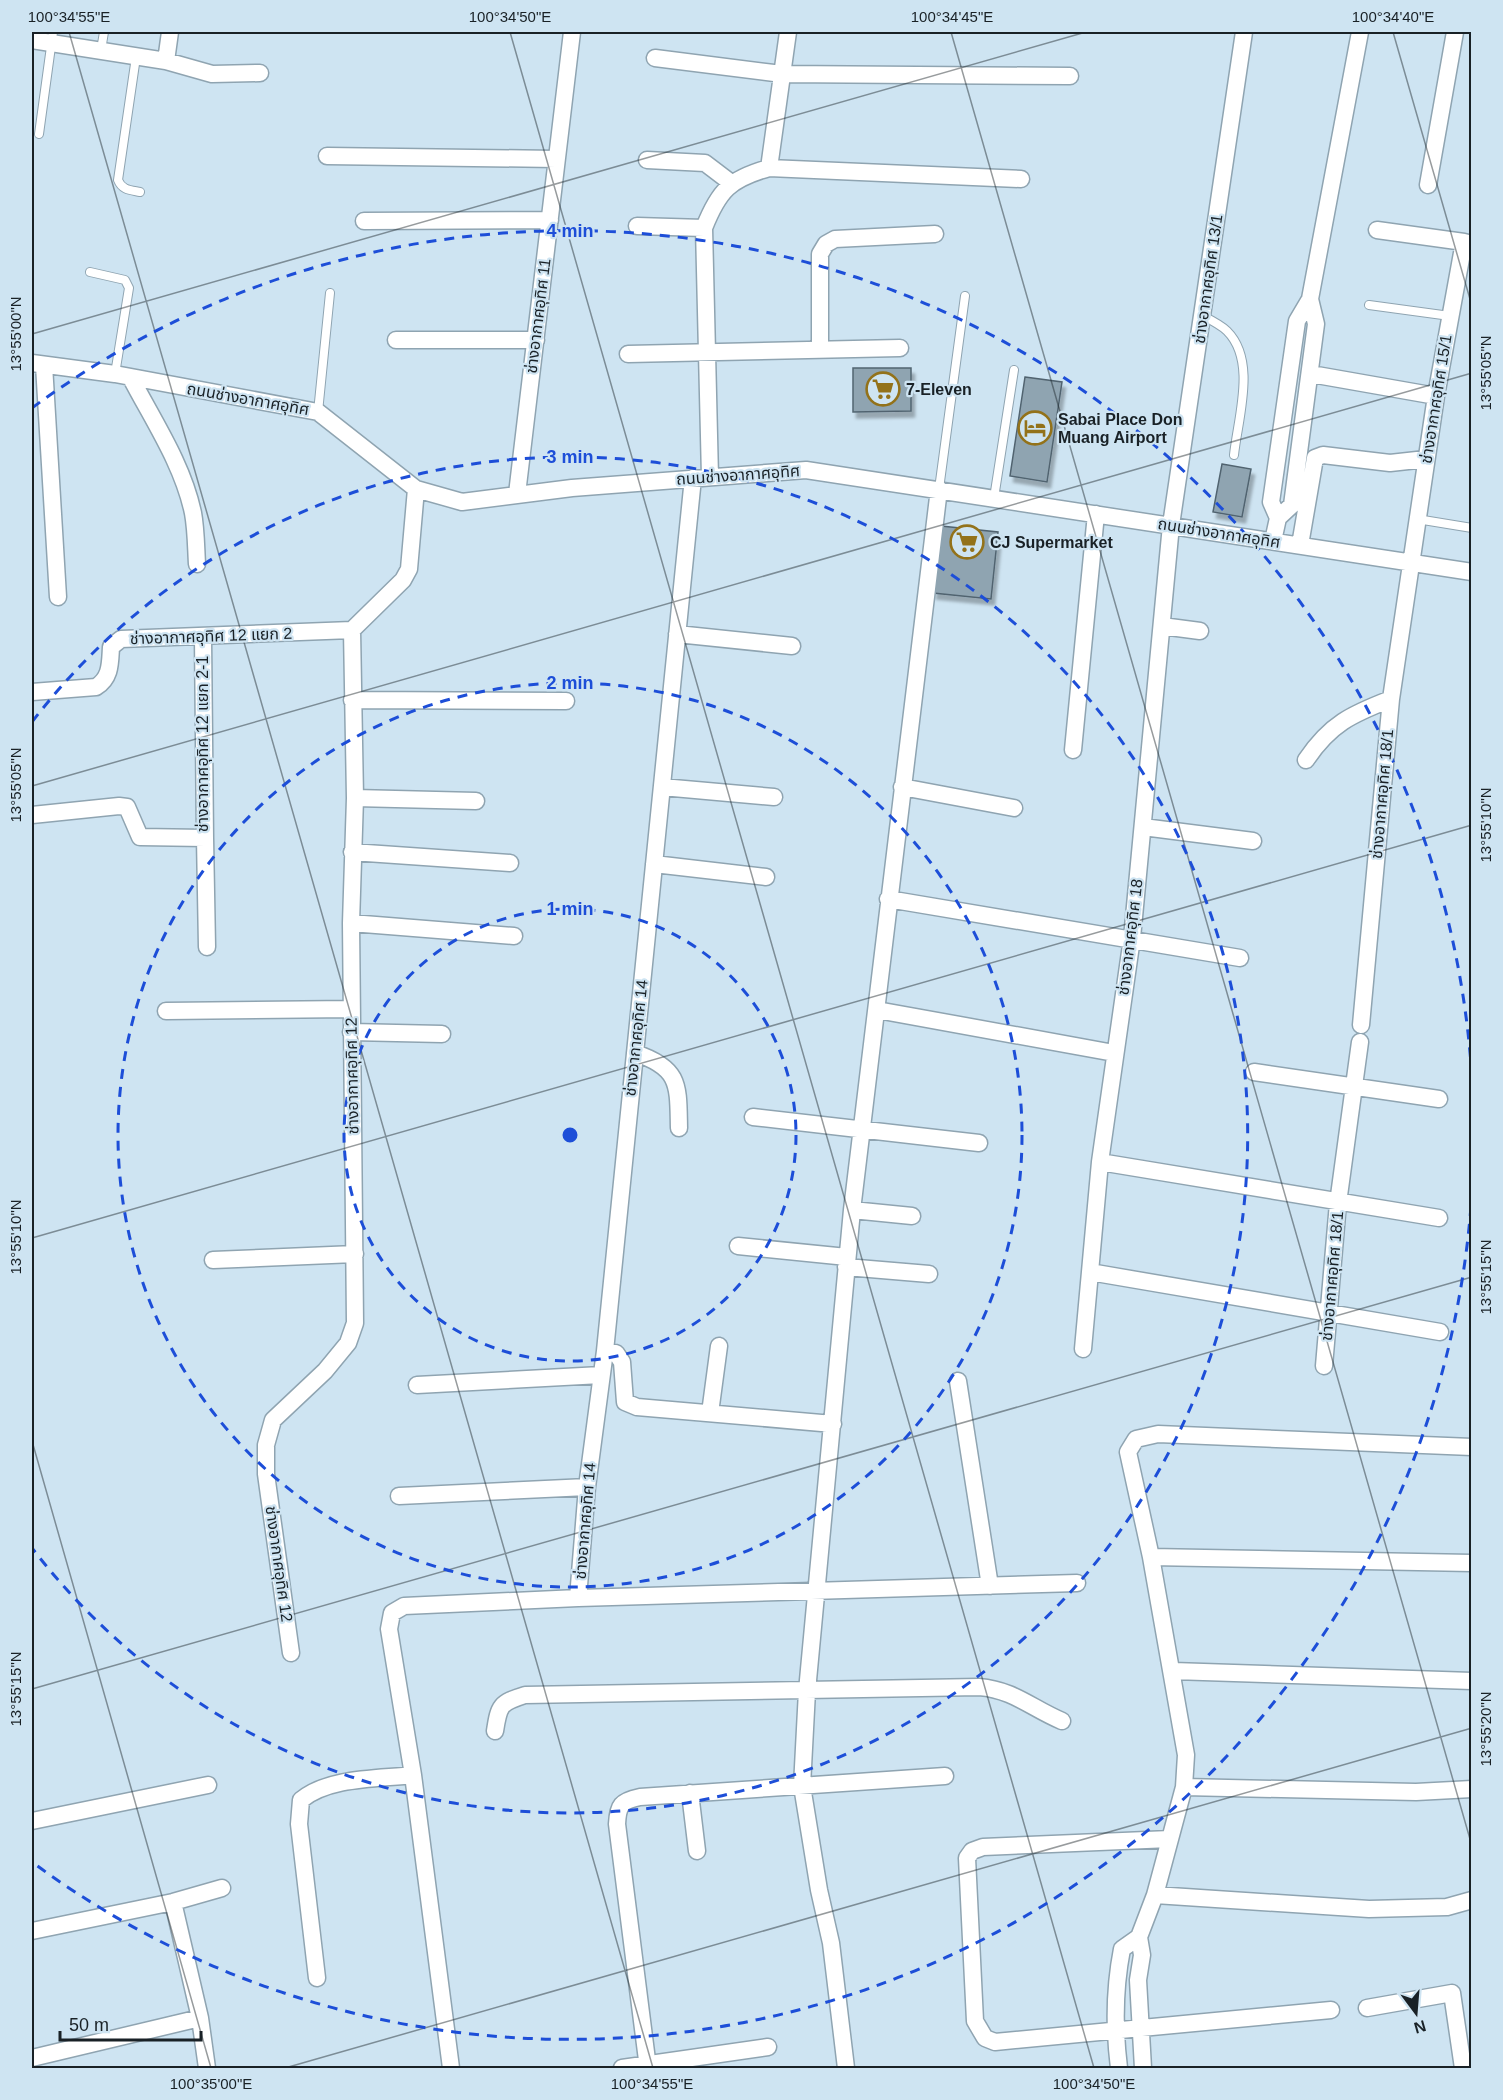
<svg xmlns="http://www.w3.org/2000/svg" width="1503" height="2100" viewBox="0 0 1503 2100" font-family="Arial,'Noto Sans Thai',sans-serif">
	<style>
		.building { fill: #8fa4b1; stroke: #516470; stroke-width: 1.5; filter: url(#shadow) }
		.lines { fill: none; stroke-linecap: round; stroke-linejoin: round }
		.lane-casing { stroke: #8fa4b1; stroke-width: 10 }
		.street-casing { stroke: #8fa4b1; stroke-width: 19 }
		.lane { stroke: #fff; stroke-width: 8 }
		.street { stroke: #fff; stroke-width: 16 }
		.ticks { fill: none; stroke: #192126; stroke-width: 1.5; stroke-opacity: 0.45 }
		.ring { fill: none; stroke: #1d4ed8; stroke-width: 3; stroke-dasharray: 10 8 }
		.labels { text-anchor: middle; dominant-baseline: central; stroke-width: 4.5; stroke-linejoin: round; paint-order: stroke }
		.street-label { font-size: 16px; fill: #192126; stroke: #cee4f2 }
		.poi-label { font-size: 16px; font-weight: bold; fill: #192126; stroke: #cee4f2; text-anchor: start }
		.centre { fill: #1d4ed8; stroke: #cee4f2; stroke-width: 3 }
		.ring-label { font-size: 18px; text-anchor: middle; font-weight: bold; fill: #1d4ed8; stroke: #cee4f2; stroke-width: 4.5; stroke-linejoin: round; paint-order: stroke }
		.neatline { fill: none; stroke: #192126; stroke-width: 2 }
		.ticks-label { font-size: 15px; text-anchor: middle; fill: #192126 }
	</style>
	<defs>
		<filter id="shadow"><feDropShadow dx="3.5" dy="6" stdDeviation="1.5" flood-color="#0004"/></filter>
	</defs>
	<rect width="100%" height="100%" fill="#cee4f2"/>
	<!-- building -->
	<path class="building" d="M853 368H911V411L853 412Z
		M1025 377 1062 382 1047 482 1010 476Z
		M1222 464 1251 469 1242 517 1213 512Z
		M941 526 998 532 991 599 933 593Z"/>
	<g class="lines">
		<defs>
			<path id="lane" d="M101 50 104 32
				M136 57 118 180C122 190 130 190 140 192
				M39 134 53 32
				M90 272 125 280 129 288 115 374
				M1369 305 1450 316
				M1203 316C1211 320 1221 325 1227 331 1257 361 1238 417 1234 455
				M318 412 330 293
				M939 489 965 296
				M994 498 1014 370
				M1417 519 1472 528"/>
			<path id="street" d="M32 40 166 61 212 74 260 73
				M655 58 782 74 1070 76
				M166 61 170 32
				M327 156 556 159
				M647 160 705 163 730 182
				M769 168 788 32
				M1428 185 1455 32
				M364 221 550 220
				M637 226 704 228 710 477
				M704 228C719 190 730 179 769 168L1021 179
				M1377 230 1464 242
				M396 340H536
				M820 349V254L826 244 835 239 935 234
				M628 354 900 348
				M32 363 115 374 318 412 416 489 462 502 572 488 806 470 1472 572
				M44 365 58 597
				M1311 374 1436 396
				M131 378C154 422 183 465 193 513 196 529 196 547 197 564
				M517 494 572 32
				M1278 518 1271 502 1297 321 1310 299 1360 32
				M1273 541 1278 518 1292 505 1316 324 1310 299
				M1300 545 1315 458 1323 455 1390 463 1426 459
				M1162 626 1200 631
				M677 634 792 646
				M32 692 96 687C111 678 110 663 111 647L121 639 352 630
				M352 700 566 701
				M1073 750 1096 514
				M1306 760C1330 724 1352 714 1391 699
				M662 787 774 797
				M902 787 1014 808
				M355 798 476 801
				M32 815 119 806 127 807 140 837 205 838 203 638
				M1143 827 1253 841
				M205 838 207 947
				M352 852 510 863
				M654 864 766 877
				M888 899 1240 958
				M351 923 514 936
				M877 1010 1114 1053
				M166 1011 351 1009
				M1361 1025 1391 699 1436 396 1464 242 1472 244
				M351 1032 442 1034
				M635 1053C681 1068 678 1086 679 1128
				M1254 1072 1439 1099
				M753 1117 979 1143
				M1100 1162 1439 1218
				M852 1210 912 1216
				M738 1246 847 1257
				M213 1260 355 1254
				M846 1267 929 1274
				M1090 1272 1440 1332
				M1083 1349 1100 1162 1132 938 1171 525 1244 32
				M605 1351 616 1353 622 1362 625 1402 637 1407 833 1424
				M1324 1366 1338 1203 1360 1042
				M958 1381 990 1586
				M417 1385 601 1375
				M710 1413 719 1346
				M399 1496 587 1487
				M1151 1557 1472 1563
				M578 1598 587 1487 605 1351 693 478
				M291 1653 266 1474V1445L273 1420 325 1371 348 1343 355 1323 351 923 355 798 352 630 403 580 409 569 416 489
				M1173 1671 1472 1681
				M495 1731C499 1705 500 1703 525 1695L979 1687C1014 1690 1031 1708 1062 1721
				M1184 1787 1416 1792 1472 1789
				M690 1793 697 1851
				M32 1821 208 1785
				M1170 1839 983 1847 972 1851 967 1858 975 2021 985 2038 995 2042 1331 2010
				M1155 1895 1369 1909 1447 1907 1472 1900
				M173 1902 200 2018 207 2068
				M32 1931 173 1902 222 1888
				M317 1978 299 1824 301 1800C329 1777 378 1779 413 1775
				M1367 2008 1452 1993 1463 2068
				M32 2058 200 2018
				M451 2068 413 1775 389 1629 392 1613 404 1606 578 1598 1077 1583
				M622 2068 768 2047
				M648 2068 617 1824C618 1805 621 1801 640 1797L945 1776
				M846 2068 831 1943 819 1890 802 1786 807 1691 852 1210 939 489
				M1119 2068C1114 2028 1114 1990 1122 1949L1139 1937
				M1143 2068 1138 1980 1142 1955 1139 1937 1155 1895 1184 1787 1186 1755 1151 1557 1128 1452 1136 1439 1158 1434 1472 1447"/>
		</defs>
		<!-- lane casing -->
		<use href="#lane" class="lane-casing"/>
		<!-- street casing -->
		<use href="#street" class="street-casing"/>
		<!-- lane -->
		<use href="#lane" class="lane"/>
		<!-- street -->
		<use href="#street" class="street"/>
	</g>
	<!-- ticks -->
	<path class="ticks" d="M69 32 653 2068M510 32 1094 2068M951 32 1472 1846M1393 32 1472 306M32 334 1086 32M32 786 1472 373M32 1238 1472 825M32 1441 211 2068M32 1689 1472 1277M285 2068 1472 1728"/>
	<!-- distance rings -->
	<g class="ring">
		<circle cx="570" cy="1135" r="226"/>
		<circle cx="570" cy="1135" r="452"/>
		<path d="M32 722A678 678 0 1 1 32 1548"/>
		<path d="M1471 1206A904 904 0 0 1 32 1862M32 408A904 904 0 0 1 1471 1064"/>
	</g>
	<!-- icons -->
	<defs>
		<symbol id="supermarket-ring" viewBox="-11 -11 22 22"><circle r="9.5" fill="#cee4f2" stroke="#93721a" stroke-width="1.5"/><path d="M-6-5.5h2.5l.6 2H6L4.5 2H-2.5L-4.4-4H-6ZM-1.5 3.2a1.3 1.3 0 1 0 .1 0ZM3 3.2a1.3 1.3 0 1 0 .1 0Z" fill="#93721a"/></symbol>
		<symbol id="hotel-ring" viewBox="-11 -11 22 22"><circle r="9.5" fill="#cee4f2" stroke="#93721a" stroke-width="1.5"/><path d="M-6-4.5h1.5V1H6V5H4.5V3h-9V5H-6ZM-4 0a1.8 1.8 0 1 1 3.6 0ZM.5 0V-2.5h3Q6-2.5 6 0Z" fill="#93721a"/></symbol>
	</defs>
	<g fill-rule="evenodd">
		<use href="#supermarket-ring" x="864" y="370" width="38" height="38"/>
		<use href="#hotel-ring" x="1016" y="409" width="38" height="38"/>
		<use href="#supermarket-ring" x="948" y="523" width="38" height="38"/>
	</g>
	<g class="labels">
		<!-- street labels -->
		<g class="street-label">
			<text transform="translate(1208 279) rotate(-82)">ช่างอากาศอุทิศ 13/1</text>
			<text transform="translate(538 316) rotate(-83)">ช่างอากาศอุทิศ 11</text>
			<text transform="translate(248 399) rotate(10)">ถนนช่างอากาศอุทิศ</text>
			<text transform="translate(1436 399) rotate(-81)">ช่างอากาศอุทิศ 15/1</text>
			<text transform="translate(738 475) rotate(-4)">ถนนช่างอากาศอุทิศ</text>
			<text transform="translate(1219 533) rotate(9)">ถนนช่างอากาศอุทิศ</text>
			<text transform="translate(211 636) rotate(-2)">ช่างอากาศอุทิศ 12 แยก 2</text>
			<text transform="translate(202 744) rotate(-90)">ช่างอากาศอุทิศ 12 แยก 2-1</text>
			<text transform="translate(1382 794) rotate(-85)">ช่างอากาศอุทิศ 18/1</text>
			<text transform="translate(1130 937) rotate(-83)">ช่างอากาศอุทิศ 18</text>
			<text transform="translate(636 1038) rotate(-84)">ช่างอากาศอุทิศ 14</text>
			<text transform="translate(352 1076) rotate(-91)">ช่างอากาศอุทิศ 12</text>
			<text transform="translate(1332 1276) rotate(-85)">ช่างอากาศอุทิศ 18/1</text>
			<text transform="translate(585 1521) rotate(-85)">ช่างอากาศอุทิศ 14</text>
			<text transform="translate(279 1564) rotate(82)">ช่างอากาศอุทิศ 12</text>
		</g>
		<!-- poi labels -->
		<g class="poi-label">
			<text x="906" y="389">7-Eleven</text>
			<text x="1058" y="419">Sabai Place Don<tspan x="1058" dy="18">Muang Airport</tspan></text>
			<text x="990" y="542">CJ Supermarket</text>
		</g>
	</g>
	<circle cx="570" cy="1135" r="9" class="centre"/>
	<g class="ring-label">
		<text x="570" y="237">4 min</text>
		<text x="570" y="463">3 min</text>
		<text x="570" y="689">2 min</text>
		<text x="570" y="915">1 min</text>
	</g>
	<!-- border -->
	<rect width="1503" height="2100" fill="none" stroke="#cee4f2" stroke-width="66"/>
	<!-- north arrow -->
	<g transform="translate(1416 2013) rotate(164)" stroke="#cee4f2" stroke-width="4.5" paint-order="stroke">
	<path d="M0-4.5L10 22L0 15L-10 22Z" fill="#192126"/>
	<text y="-9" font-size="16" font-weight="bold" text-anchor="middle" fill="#192126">N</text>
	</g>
	<!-- scale -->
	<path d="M60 2031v9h141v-9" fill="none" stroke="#192126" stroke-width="3"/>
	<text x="69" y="2031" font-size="18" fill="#192126" stroke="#cee4f2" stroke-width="4.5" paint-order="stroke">50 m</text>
	<rect x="33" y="33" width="1437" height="2034" class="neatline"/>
	<g class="ticks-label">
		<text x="69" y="22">100°34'55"E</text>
		<text x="510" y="22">100°34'50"E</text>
		<text x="952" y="22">100°34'45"E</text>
		<text x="1393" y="22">100°34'40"E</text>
		<text transform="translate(16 334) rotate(-90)" y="5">13°55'00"N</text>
		<text transform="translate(1486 373) rotate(-90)" y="5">13°55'05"N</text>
		<text transform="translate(16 785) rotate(-90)" y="5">13°55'05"N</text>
		<text transform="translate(1486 825) rotate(-90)" y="5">13°55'10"N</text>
		<text transform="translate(16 1237) rotate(-90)" y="5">13°55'10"N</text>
		<text transform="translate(1486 1277) rotate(-90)" y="5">13°55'15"N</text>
		<text transform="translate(16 1689) rotate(-90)" y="5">13°55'15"N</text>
		<text transform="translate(1486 1729) rotate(-90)" y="5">13°55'20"N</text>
		<text x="211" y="2089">100°35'00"E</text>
		<text x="652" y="2089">100°34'55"E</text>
		<text x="1094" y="2089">100°34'50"E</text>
	</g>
</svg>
